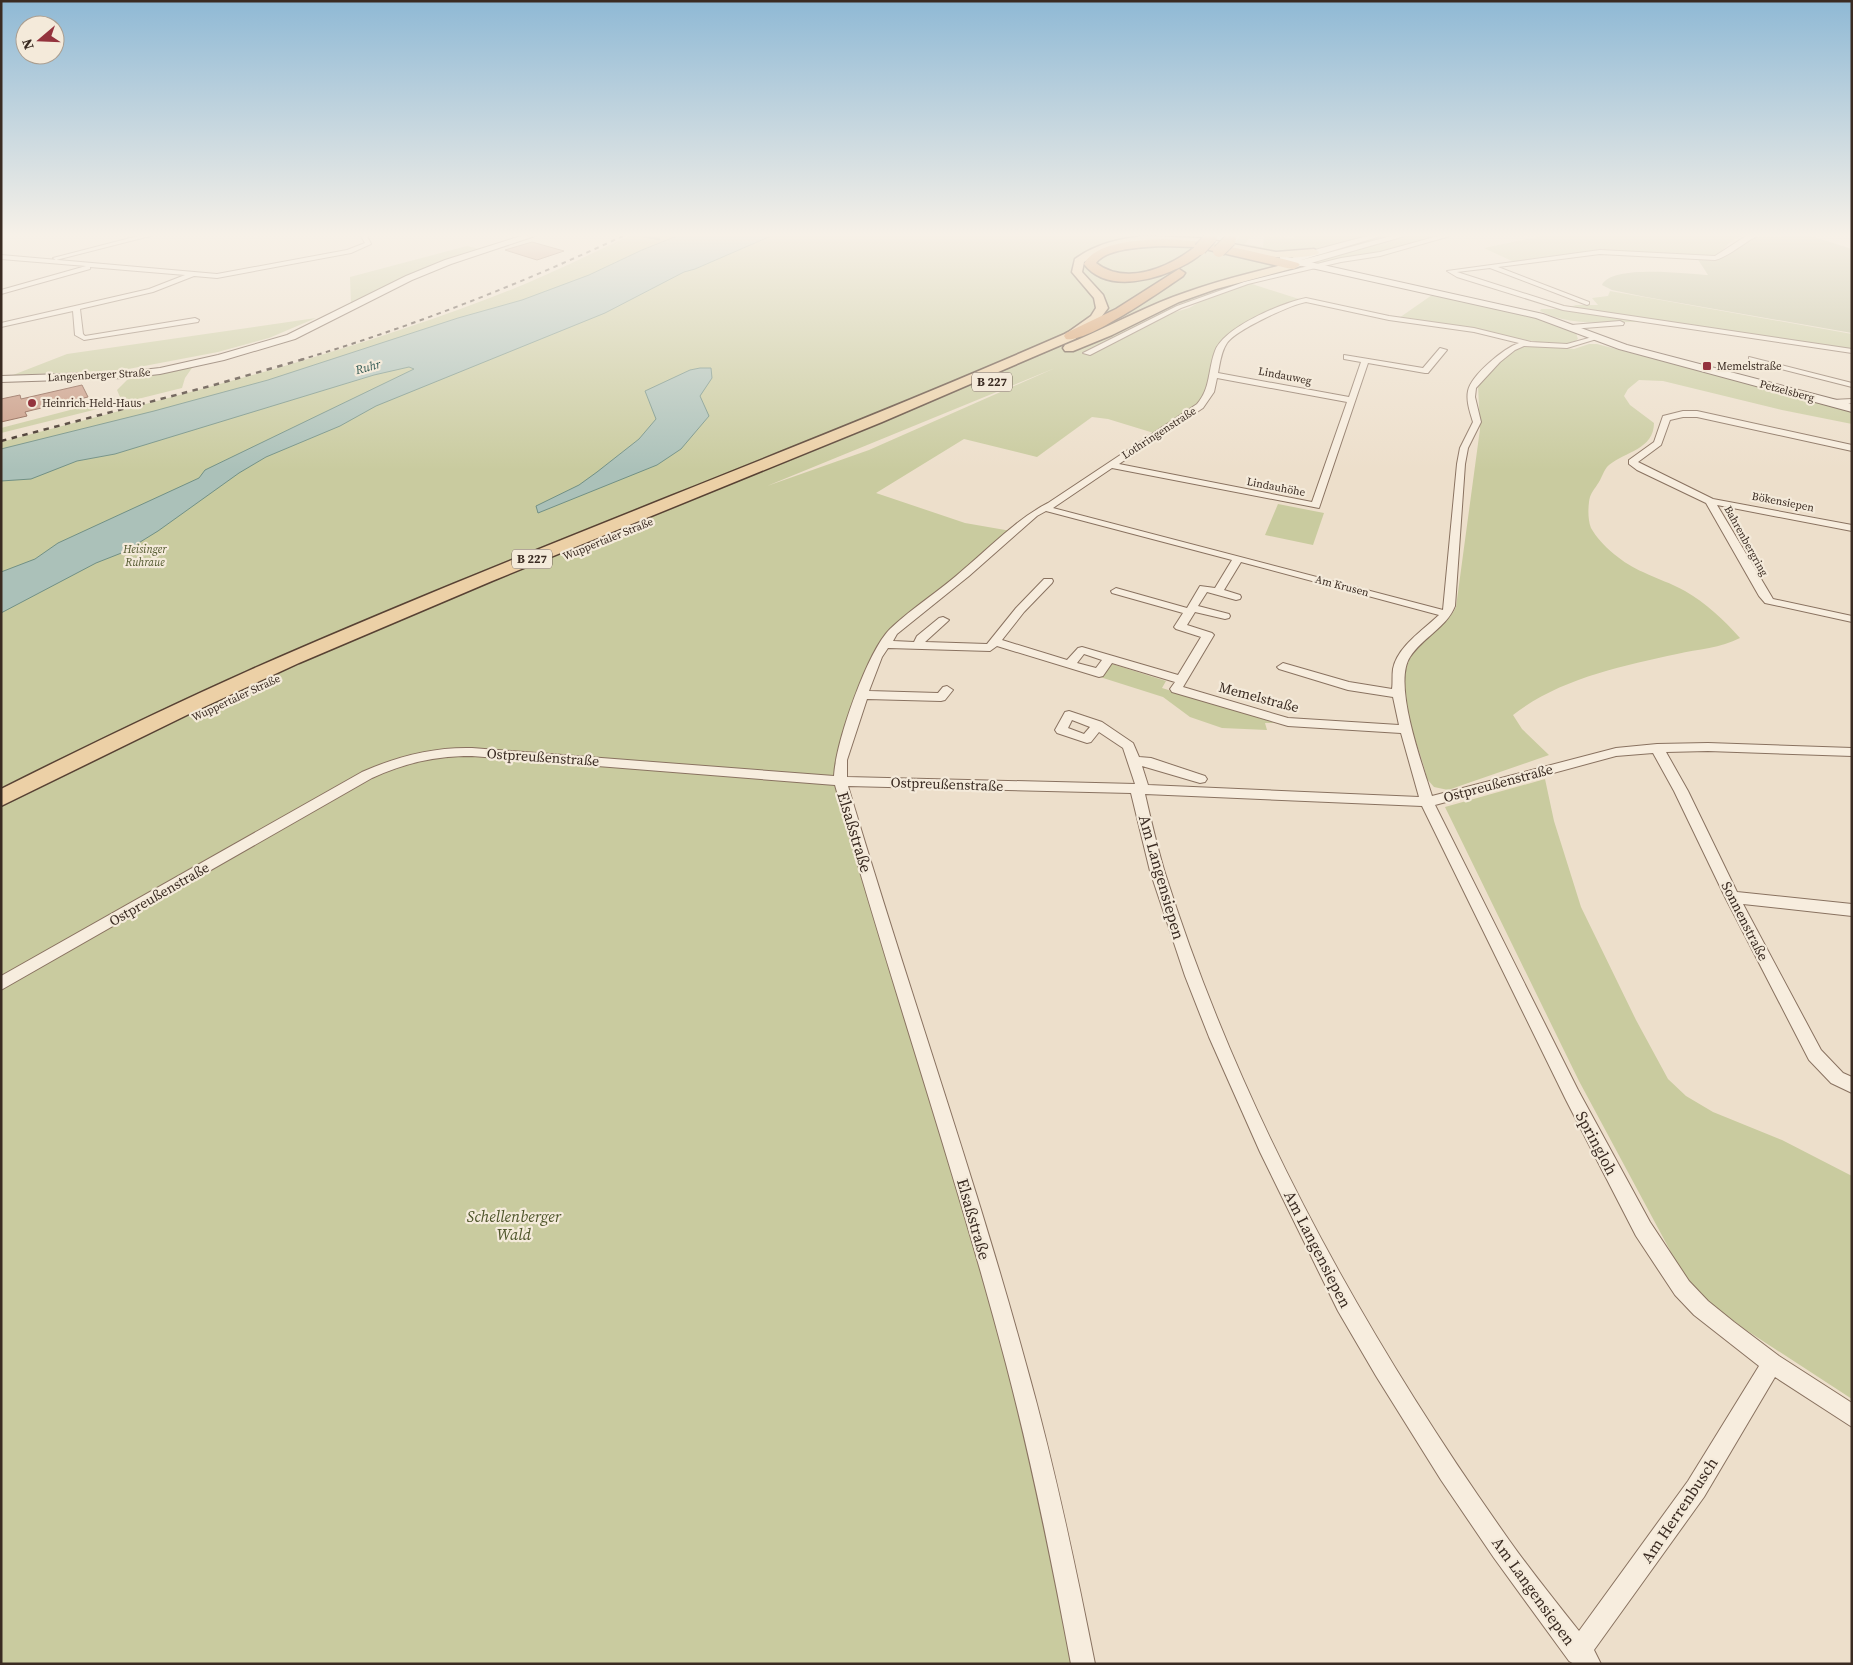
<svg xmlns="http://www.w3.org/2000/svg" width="1853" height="1665" viewBox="0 0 1853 1665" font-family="'Source Serif 4',serif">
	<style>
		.green { fill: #c9cb9f; fill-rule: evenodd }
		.cemetery { fill: #bfc09d }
		.water { fill: #abc1b9; stroke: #719085 }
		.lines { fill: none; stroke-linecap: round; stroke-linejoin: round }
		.stream { stroke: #719085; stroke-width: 2.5 }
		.building { fill: #c89983; stroke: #865a47 }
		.minor-casing { stroke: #897260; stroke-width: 2 }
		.tertiary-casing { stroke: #897260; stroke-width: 2 }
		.secondary-casing { stroke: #6b5343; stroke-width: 2 }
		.primary-casing { stroke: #574133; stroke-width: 3 }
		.motorway-casing { stroke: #574133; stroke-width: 3 }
		.minor { fill: #f7edde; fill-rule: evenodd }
		.tertiary { fill: #f7edde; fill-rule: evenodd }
		.secondary { fill: #f7edde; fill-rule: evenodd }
		.primary { fill: #ecd0a6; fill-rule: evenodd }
		.motorway { fill: #d59862; fill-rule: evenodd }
		.rail-far1 { stroke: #3a2b22; stroke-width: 2; stroke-dasharray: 4.5 4.5; stroke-linecap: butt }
		.rail { stroke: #3a2b22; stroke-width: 2.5; stroke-dasharray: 5.5 5.5; stroke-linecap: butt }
		.motorway-bridge-casing { stroke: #574133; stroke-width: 14; stroke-linecap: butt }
		.motorway-bridge { stroke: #d59862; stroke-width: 12 }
		.poi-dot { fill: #94333d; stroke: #f4eada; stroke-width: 2 }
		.labels { text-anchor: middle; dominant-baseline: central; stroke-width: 4.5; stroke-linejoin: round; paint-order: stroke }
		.far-poi-label { font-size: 11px; fill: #3a2b22; stroke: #f4eada; text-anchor: start }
		.far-street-label { font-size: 11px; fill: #3a2b22; stroke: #f4eada }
		.far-park-label { font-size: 11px; font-style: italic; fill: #4e552a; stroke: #f4eada }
		.far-water-label { font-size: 12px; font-style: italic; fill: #325953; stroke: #f4eada }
		.shield { fill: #f4eada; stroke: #726459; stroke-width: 1 }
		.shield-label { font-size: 12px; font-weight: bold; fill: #3a2b22 }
		.street-label { font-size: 14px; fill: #3a2b22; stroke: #f4eada }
		.near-street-label { font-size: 16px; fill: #3a2b22; stroke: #f4eada }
		.near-park-label { font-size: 16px; font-style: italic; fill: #4e552a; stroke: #f4eada }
	</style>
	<rect width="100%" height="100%" fill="#eddfcb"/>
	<!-- green -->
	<path class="green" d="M629 236H1206L1205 238 1235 243 1240 236H1251L1245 244 1263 247 1264 236 1294 238 1295 236H1449L1387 254 1361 255 1245 283 1201 297 1172 313 1189 308 1205 299 1249 283 1302 300 1222 340 1219 345 1214 374 1202 401 1157 434 1108 419 1092 417 1037 457 964 439 876 493 965 523 1011 531 892 631 839 761 1012 1366 1076 1664H1V442C165 399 329 359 487 299 536 281 582 258 629 236ZM1055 368 869 450 767 486Z
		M1542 236H1743C1728 239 1725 253 1712 257L1605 251 1514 262 1484 248Z
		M467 246 479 249C434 263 393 281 351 303L350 277Z
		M1610 291 1852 334V349C1788 341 1725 329 1661 323 1622 319 1577 330 1540 311L1541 309H1564L1576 305H1598L1592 298 1608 296Z
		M1432 295 1533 317 1576 333 1578 339C1569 347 1556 344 1544 343L1399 318Z
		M316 318 269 338 218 352 123 370 13 375 67 354Z
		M1589 344H1597L1852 411V424L1782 410 1663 381 1639 380 1628 389 1624 396 1630 405 1654 423C1654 449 1625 452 1609 465 1603 470 1602 479 1597 485 1593 491 1590 494 1589 502 1588 510 1588 520 1591 528 1601 546 1624 564 1643 572 1657 579 1671 583 1685 591 1706 603 1723 619 1740 638 1721 648 1698 649 1677 654 1621 666 1559 679 1513 715L1522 729 1549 755 1448 790 1434 787 1427 779C1419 741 1389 687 1414 652 1426 635 1447 626 1456 607L1480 429 1478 385 1492 369 1519 346 1534 345 1574 349Z
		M194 365 185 378 182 388 1 433V428L120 397 117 390 131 376Z
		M1278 504 1324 513 1313 545 1265 535Z
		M1109 663 1166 681 1162 688 1275 723H1265L1267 730 1222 728 1190 717 1163 697 1100 677Z
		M1545 779 1554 821 1581 907 1636 1020 1668 1079 1686 1096 1713 1112 1782 1140 1852 1176V1399L1746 1330 1706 1300 1696 1291 1680 1269 1579 1081 1445 807Z"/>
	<!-- cemetery -->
	<path class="cemetery" d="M1811 236 1852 249V333L1646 297 1612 290 1602 285C1611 264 1688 274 1708 275L1697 258 1722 257 1754 237Z"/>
	<!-- water -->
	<path class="water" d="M677 236H771L695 269 684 272 605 313 376 406 340 426 266 457 239 473 158 531 124 552 96 563 1 613V572L35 559 58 543 199 478 205 470 414 369 409 367 374 375 115 454 77 461 31 479 1 481V449L154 411 268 380 458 318 522 300 589 275 642 250Z
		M700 368H711L712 378 700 396 709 416 681 449 657 465 538 513 536 506 579 485 597 472 639 439 656 419 645 391 690 370Z"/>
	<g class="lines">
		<!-- stream -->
		<path class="stream" d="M643 236 659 239"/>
	</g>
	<!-- building -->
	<path class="building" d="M532 242 564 251 537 260 505 250Z
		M82 385 88 397 33 410 25 412 27 416 1 422V399L20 395 21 399Z"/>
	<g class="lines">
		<defs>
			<path id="minor" d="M138 236H150L56 260 53 258Z
				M361 236H367L371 244 351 253 217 278 194 276 153 292 80 309 83 334 85 336 195 318 199 320 198 322 84 340 75 335 73 311 1 327V323L149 289 185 275 90 267V269L1 294V290L86 266 1 259V255L217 274 347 250 365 243Z
				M1438 236H1450L1380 256 1341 262 1248 284 1181 308 1090 355 1083 353 1177 306 1244 282 1341 258 1380 252Z
				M1746 236H1757C1743 243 1730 256 1715 260L1600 254 1498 267 1589 302V304L1587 305 1490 268 1457 272 1564 306 1852 349V353L1563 310 1457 277 1447 271 1600 250 1715 256Z
				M1306 298 1389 316 1474 328 1531 342 1567 344 1596 336 1600 338 1567 348 1524 346 1515 350 1500 362 1476 388 1475 397 1481 422 1468 448 1465 464 1455 606C1447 627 1422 638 1410 657 1392 684 1423 766 1432 796L1616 748 1657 744 1708 743 1852 748V756L1708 751 1666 752 1688 791 1737 892 1852 904V916L1743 904 1821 1050 1843 1073 1852 1077V1093L1831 1083 1809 1060 1725 897 1674 791 1653 753 1616 756 1435 805 1578 1090 1650 1222 1689 1281 1708 1301 1734 1322 1779 1356 1852 1403V1427L1775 1377 1704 1497 1594 1650 1601 1664H1574L1569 1661 1494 1558 1441 1480 1376 1376 1338 1311 1260 1152 1209 1037 1185 976 1150 871 1131 793 848 786C905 979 973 1170 1026 1364 1054 1463 1075 1563 1095 1664H1071C1052 1563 1032 1463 1006 1364 955 1170 889 979 835 785L472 756C435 756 405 763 372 778L1 990V976L362 772C398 756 433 747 472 748L834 776C836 742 867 652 890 629 913 607 941 590 964 569 991 546 1017 519 1048 503L1197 404C1211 388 1208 369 1215 351 1224 327 1282 303 1306 298ZM1306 302 1389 320 1474 332 1519 343C1504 348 1471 375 1468 391 1466 401 1470 412 1473 422L1460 448 1457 464 1443 610 1053 508 1112 468 1319 508 1368 363 1425 373H1428L1447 350 1440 348 1423 368 1344 355V359L1361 362 1349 397 1218 373C1220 363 1221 352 1227 343 1236 330 1290 305 1306 302ZM1217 378 1347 402 1312 502 1119 464 1203 408 1214 392ZM1046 511 1232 560 1215 588 1200 586 1187 608 1116 588 1111 591 1112 593 1183 613 1174 627 1176 629 1201 637 1178 675 1082 647 1078 648 1067 660 1002 640 1024 612 1052 583 1053 581 1052 579H1044L1016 608 987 644 925 642 947 622 949 620 943 617 939 618 917 636 914 642 893 641 897 634 969 576 1037 516ZM1241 562 1439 615C1423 630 1397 647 1393 669 1392 676 1393 683 1392 689L1349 682 1283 663 1277 667 1279 669 1348 690 1393 697 1399 725 1288 718 1183 687 1214 635 1212 633 1187 625 1195 612 1225 619 1229 618 1230 616 1229 614 1198 606 1207 592 1236 600 1240 599 1241 597 1240 595 1224 590ZM997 646 1099 677 1103 676 1112 663 1175 682 1170 689 1172 692 1288 726 1401 733 1419 797 1148 785 1142 766 1200 783 1205 782 1207 779 1205 776 1151 758 1139 757 1133 743 1102 722 1069 711 1065 712 1055 730 1057 733 1087 743 1091 742 1099 732 1123 748 1135 784 847 777V760L867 699 941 701 945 700 953 690 947 686 943 687 938 693 869 691 882 657 888 648 990 651ZM1084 654 1102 660 1096 668 1077 663ZM1072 720 1090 727 1084 734 1068 728ZM1145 794 1422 806 1566 1100 1636 1236 1675 1295 1694 1315 1759 1366 1688 1481 1579 1631C1555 1601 1531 1571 1509 1540 1365 1337 1240 1111 1165 873 1157 847 1151 820 1145 794Z
				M1620 321 1624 323 1623 325 1571 329 1567 327 1571 325Z
				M1749 357 1852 383V387L1749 361Z
				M1852 399V403L1832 404 1828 402 1832 400Z
				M1683 411H1697L1852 445V451L1697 417H1683L1670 420 1661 445 1638 462 1713 499 1852 525V531L1717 505 1773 599 1852 616V622L1765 603 1759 596 1706 503 1637 470 1629 464V460L1654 442 1663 416Z"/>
			<path id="tertiary" d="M1367 236H1381L1298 261 1391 236H1405L1297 267 1290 265V260L1296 255Z"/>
			<path id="secondary" d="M521 236H535L451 264 412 280 295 339 224 360 160 374 124 378 1 382V376L124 372 160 368 218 355 287 335 406 276 445 260Z
				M1283 256 1543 314 1627 345 1852 404V412L1619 349 1536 318 1280 261V257Z"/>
			<path id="primary" d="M1143 236 1200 238 1276 252 1314 249 1319 252 1318 254C1283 263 1252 253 1219 247 1175 238 1122 236 1084 262L1082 272 1103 295 1108 308 1099 320 1075 339 882 422 492 581 299 663 189 714 1 806V789C83 748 165 708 248 671 518 552 796 451 1067 333L1091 316 1096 308 1094 298 1072 272 1075 259C1096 244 1118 239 1143 236Z
				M1294 262 1299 265 1298 267 1216 289 1179 302 1112 335 1073 351H1065L1063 348 1065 345C1101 331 1136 311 1173 297 1212 282 1253 272 1294 262Z"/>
			<path id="motorway" d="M1162 239C1209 240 1253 251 1298 263L1300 265 1294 269 1287 268 1205 249C1202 255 1194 259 1188 263 1160 279 1108 295 1084 264 1095 242 1140 240 1162 239ZM1162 246 1195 247C1168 268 1126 286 1096 263 1106 248 1145 247 1162 246Z
				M1179 269 1185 273 1183 276C1164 289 1086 344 1066 339L1064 336 1066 333 1116 309Z"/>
		</defs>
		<!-- minor casing -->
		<use href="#minor" class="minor-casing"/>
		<!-- tertiary casing -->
		<use href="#tertiary" class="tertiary-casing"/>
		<!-- secondary casing -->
		<use href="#secondary" class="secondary-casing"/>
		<!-- primary casing -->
		<use href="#primary" class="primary-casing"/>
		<!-- motorway casing -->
		<use href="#motorway" class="motorway-casing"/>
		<!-- minor -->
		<use href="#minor" class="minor"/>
		<!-- tertiary -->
		<use href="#tertiary" class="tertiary"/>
		<!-- secondary -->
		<use href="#secondary" class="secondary"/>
		<!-- primary -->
		<use href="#primary" class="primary"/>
		<!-- motorway -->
		<use href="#motorway" class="motorway"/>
		<!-- rail-far1 -->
		<path class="rail-far1" d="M300 360C411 327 518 285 623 236"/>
		<!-- rail -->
		<path class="rail" d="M1 441 214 385 304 359"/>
		<defs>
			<path id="motorway-bridge" d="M1200 249 1211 237
				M1219 251 1230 240"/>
		</defs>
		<!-- motorway-bridge casing -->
		<use href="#motorway-bridge" class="motorway-bridge-casing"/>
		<!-- motorway-bridge -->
		<use href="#motorway-bridge" class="motorway-bridge"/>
	</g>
	<!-- sky -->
	<linearGradient id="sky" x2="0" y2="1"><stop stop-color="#8fb9d5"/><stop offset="0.5" stop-color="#f7f1e8"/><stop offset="1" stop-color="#f7f1e8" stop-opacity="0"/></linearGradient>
	<rect width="1853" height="470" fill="url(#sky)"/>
	<!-- markers -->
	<g class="poi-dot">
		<rect x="1702" y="361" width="10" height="10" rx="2.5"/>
		<circle cx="32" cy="403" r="5"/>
	</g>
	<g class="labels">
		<!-- far-poi labels -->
		<g class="far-poi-label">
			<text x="1717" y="366">Memelstraße</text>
			<text x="42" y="403">Heinrich-Held-Haus</text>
		</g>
		<!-- far-street labels -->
		<g class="far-street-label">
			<text transform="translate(99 375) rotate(-3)">Langenberger Straße</text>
			<text transform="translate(1285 376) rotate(11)">Lindauweg</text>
			<text transform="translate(1787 391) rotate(15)">Petzelsberg</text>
			<text transform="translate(1159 433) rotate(-33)">Lothringenstraße</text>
			<text transform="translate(1276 487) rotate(11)">Lindauhöhe</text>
			<text transform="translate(1783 502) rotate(11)">Bökensiepen</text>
			<text transform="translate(608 539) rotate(-22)">Wuppertaler Straße</text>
			<text transform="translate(1746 541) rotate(61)">Bahrenbergring</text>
			<text transform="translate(1342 586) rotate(15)">Am Krusen</text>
			<text transform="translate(236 698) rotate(-25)">Wuppertaler Straße</text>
		</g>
		<!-- far-park labels -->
		<g class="far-park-label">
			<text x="145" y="549">Heisinger<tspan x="145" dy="13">Ruhraue</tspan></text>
		</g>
		<!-- far-water labels -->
		<g class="far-water-label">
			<text transform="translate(368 367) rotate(-15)">Ruhr</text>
		</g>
		<!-- shield labels -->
		<g class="shield">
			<rect x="972" y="372.5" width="40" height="19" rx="4"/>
			<rect x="512" y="549.5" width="40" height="19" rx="4"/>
		</g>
		<g class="shield-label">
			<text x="992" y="382">B 227</text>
			<text x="532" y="559">B 227</text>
		</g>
		<!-- street labels -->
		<g class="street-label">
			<text transform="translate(1259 697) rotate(15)">Memelstraße</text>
			<text transform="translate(543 757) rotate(4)">Ostpreußenstraße</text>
			<text transform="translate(1498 783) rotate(-15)">Ostpreußenstraße</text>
			<text transform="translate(947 784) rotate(2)">Ostpreußenstraße</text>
			<text transform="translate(159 894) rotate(-30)">Ostpreußenstraße</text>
			<text transform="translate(1745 921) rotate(63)">Sonnenstraße</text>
		</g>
		<!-- near-street labels -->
		<g class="near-street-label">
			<text transform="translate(855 832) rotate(73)">Elsaßstraße</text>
			<text transform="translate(1162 877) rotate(74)">Am Langensiepen</text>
			<text transform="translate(1597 1143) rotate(62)">Springloh</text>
			<text transform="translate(974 1219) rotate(74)">Elsaßstraße</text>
			<text transform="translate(1318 1249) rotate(63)">Am Langensiepen</text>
			<text transform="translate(1679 1510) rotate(-56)">Am Herrenbusch</text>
			<text transform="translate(1534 1591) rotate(54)">Am Langensiepen</text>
		</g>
		<!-- near-park labels -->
		<g class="near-park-label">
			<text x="514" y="1216">Schellenberger<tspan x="514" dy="18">Wald</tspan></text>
		</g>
	</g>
	<!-- border -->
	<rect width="1853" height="1665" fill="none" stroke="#3a2b22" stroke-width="5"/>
	<!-- north arrow -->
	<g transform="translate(40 40) rotate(251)"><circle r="24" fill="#f4eada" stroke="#aa9e90"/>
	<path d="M0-4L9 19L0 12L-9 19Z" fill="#94333d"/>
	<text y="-8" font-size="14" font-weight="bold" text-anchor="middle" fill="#3a2b22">N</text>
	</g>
</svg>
